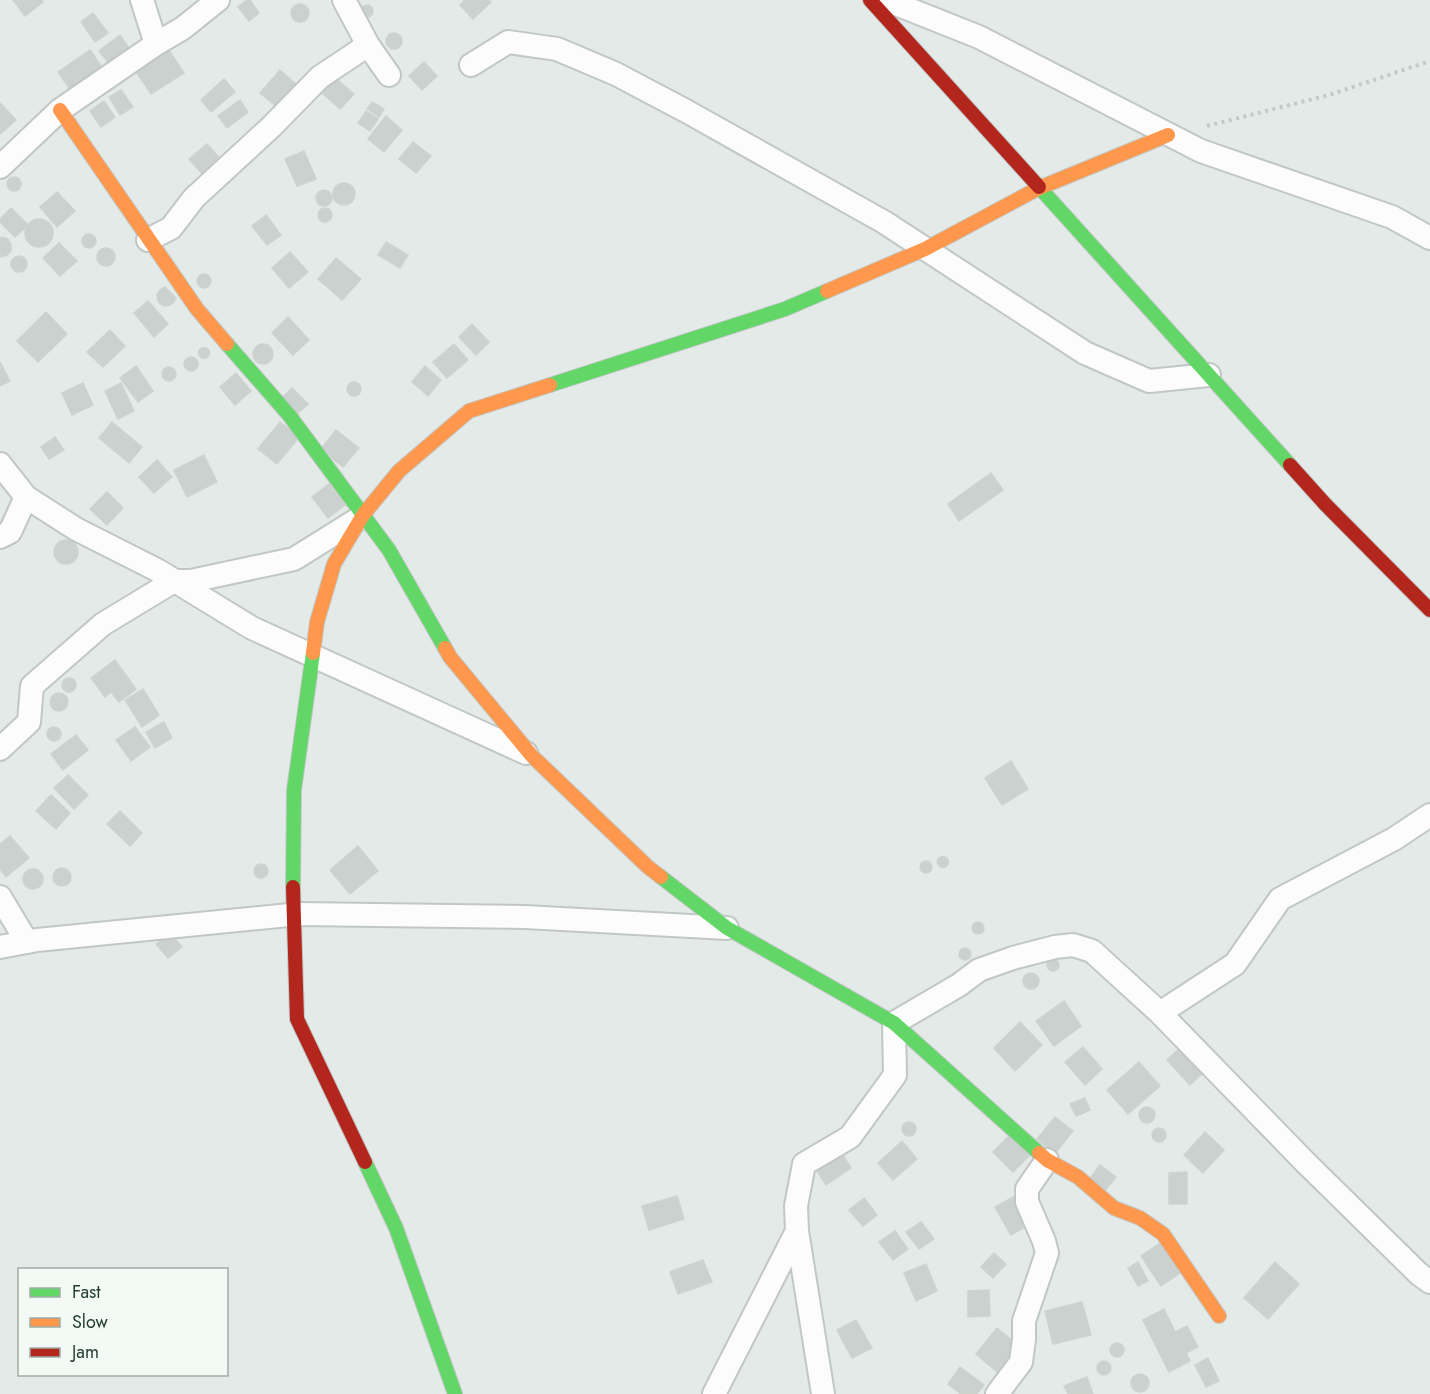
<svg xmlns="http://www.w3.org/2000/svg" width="1430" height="1394" viewBox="0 0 1430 1394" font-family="Jost,sans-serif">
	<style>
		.building { fill: #cbd1ce; stroke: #cdd3cf; stroke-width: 1.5 }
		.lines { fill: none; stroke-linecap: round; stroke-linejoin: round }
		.street-casing { stroke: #c1c7c4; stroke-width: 26 }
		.fast-casing { stroke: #c0c7c4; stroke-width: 16 }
		.slow-casing { stroke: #c0c7c4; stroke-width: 16 }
		.jam-casing { stroke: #c0c7c4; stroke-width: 16 }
		.path { stroke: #c1cac5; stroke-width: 4; stroke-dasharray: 3 4.5; stroke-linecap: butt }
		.street { stroke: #fbfcfb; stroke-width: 22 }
		.fast { stroke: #63d668; stroke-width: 14 }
		.slow { stroke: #ff974d; stroke-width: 14 }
		.jam { stroke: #b3261e; stroke-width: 14 }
	</style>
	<rect width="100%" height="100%" fill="#e4eae7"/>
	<!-- building -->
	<path class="building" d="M13 0H41L43 2 25 16Z
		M247 0H250L259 13 249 21 238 7Z
		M465 0H489L491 2 473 19 460 5Z
		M291 13a9 9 0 1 1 18 0a9 9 0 1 1-18 0Z
		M361 11a6 6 0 1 1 12 0a6 6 0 1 1-12 0Z
		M93 13 108 33 95 42 81 22Z
		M386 41a8 8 0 1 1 16 0a8 8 0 1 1-16 0Z
		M120 35 133 54 113 69 99 51Z
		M166 46 184 73 151 94 133 67Z
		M90 50 106 73 74 95 58 72Z
		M424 62 437 76 422 90 409 76Z
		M280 70 296 84 277 107 260 93Z
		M333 76 354 94 340 109 320 91Z
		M224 79 235 92 211 112 201 100Z
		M121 90 133 107 120 115 109 97Z
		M240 100 248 112 227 128 218 116Z
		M104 101 115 117 101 127 90 111Z
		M372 102 384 109 379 117 367 109Z
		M0 103 16 120 0 134Z
		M366 111 378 119 370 131 358 123Z
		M386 116 402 130 384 152 368 139Z
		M413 142 431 156 416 173 399 159Z
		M207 144 221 160 204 176 189 159Z
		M304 151 316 179 297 186 285 159Z
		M7 184a7 7 0 1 1 14 0a7 7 0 1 1-14 0Z
		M333 194a11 11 0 1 1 22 0a11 11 0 1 1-22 0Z
		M316 198a8 8 0 1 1 16 0a8 8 0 1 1-16 0Z
		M57 192 75 211 57 227 40 207Z
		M11 208 28 225 15 237 0 222V219Z
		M318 215a7 7 0 1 1 14 0a7 7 0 1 1-14 0Z
		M266 215 281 235 267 245 252 226Z
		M25 233a14 14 0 1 1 28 0a14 14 0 1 1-28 0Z
		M82 241a7 7 0 1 1 14 0a7 7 0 1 1-14 0Z
		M2 237 8 239 11 245V251L7 255 1 257 0 238Z
		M386 242 408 255 400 268 378 255Z
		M59 243 77 261 60 276 43 258Z
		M97 257a9 9 0 1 1 18 0a9 9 0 1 1-18 0Z
		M290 252 308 272 289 288 272 268Z
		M11 264a8 8 0 1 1 16 0a8 8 0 1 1-16 0Z
		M336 258 361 279 342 300 318 279Z
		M197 281a7 7 0 1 1 14 0a7 7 0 1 1-14 0Z
		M165 287 176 298 173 303 168 306 162 305 158 301 157 295 160 290Z
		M148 301 168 324 154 337 134 313Z
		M46 312 67 334 38 362 17 341Z
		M288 317 309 340 293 355 272 333Z
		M472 324 489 342 476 355 459 337Z
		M110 330 125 346 103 367 87 352Z
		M454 344 468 360 447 378 433 362Z
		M253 354a10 10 0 1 1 20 0a10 10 0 1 1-20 0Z
		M198.5 353a5.5 5.5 0 1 1 11 0a5.5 5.5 0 1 1-11 0Z
		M184 364a7 7 0 1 1 14 0a7 7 0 1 1-14 0Z
		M0 362 10 381 0 386Z
		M136 366 153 391 138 402 120 378Z
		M425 366 441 380 428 396 412 382Z
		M162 374a7 7 0 1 1 14 0a7 7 0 1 1-14 0Z
		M236 373 251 391 235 405 220 387Z
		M347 389a7 7 0 1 1 14 0a7 7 0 1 1-14 0Z
		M83 383 93 405 72 415 62 393Z
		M121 383 134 411 118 419 105 391Z
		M292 388 308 404 296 415 281 399Z
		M112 422 142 447 129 463 99 438Z
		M280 422 299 437 277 464 258 449Z
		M336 430 359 448 343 467 321 449Z
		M55 437 64 450 49 459 41 447Z
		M204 455 217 482 187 497 174 470Z
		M157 460 172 477 154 493 139 477Z
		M991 473 1003 490 959 521 948 504Z
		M329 484 345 505 328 518 312 497Z
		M107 492 123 508 107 525 90 509Z
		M54 552a12 12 0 1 1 24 0a12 12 0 1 1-24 0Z
		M115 660 136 689 119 702 111 692 105 697 91 678Z
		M62 685a7 7 0 1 1 14 0a7 7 0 1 1-14 0Z
		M143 689 159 715 142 727 125 700Z
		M50 702a9 9 0 1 1 18 0a9 9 0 1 1-18 0Z
		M164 722 172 738 155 748 146 732Z
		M135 727 150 747 131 761 116 740Z
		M47 734a7 7 0 1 1 14 0a7 7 0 1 1-14 0Z
		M76 735 88 750 63 770 51 754Z
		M1011 761 1028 789 1002 805 985 778Z
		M68 775 88 795 74 809 54 788Z
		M51 795 70 813 56 829 36 811Z
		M120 811 142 833 130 846 107 824Z
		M10 836 29 858 6 877 0 869V844Z
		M358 846 378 871 350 894 330 870Z
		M937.5 862a5.5 5.5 0 1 1 11 0a5.5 5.5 0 1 1-11 0Z
		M920 867a6 6 0 1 1 12 0a6 6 0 1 1-12 0Z
		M254 871a7 7 0 1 1 14 0a7 7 0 1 1-14 0Z
		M53 877a9 9 0 1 1 18 0a9 9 0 1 1-18 0Z
		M23 879a10 10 0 1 1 20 0a10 10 0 1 1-20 0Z
		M972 928a6 6 0 1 1 12 0a6 6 0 1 1-12 0Z
		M170 933 182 947 168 958 156 944Z
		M959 954a6 6 0 1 1 12 0a6 6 0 1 1-12 0Z
		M1047 965a6 6 0 1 1 12 0a6 6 0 1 1-12 0Z
		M1023 981a8 8 0 1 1 16 0a8 8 0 1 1-16 0Z
		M1064 1001 1081 1026 1054 1046 1036 1021Z
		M1020 1022 1042 1045 1015 1071 994 1048Z
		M1183 1045 1206 1070 1190 1085 1167 1060Z
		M1083 1047 1102 1069 1085 1085 1065 1062Z
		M1139 1062 1160 1086 1128 1114 1107 1090Z
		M1085 1098 1090 1110 1076 1116 1070 1104Z
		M1139 1115a8 8 0 1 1 16 0a8 8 0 1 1-16 0Z
		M1055 1117 1073 1131 1055 1154 1037 1139Z
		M902 1129a7 7 0 1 1 14 0a7 7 0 1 1-14 0Z
		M1152 1135a7 7 0 1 1 14 0a7 7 0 1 1-14 0Z
		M1205 1132 1224 1150 1203 1173 1184 1155Z
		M1012 1133 1032 1153 1013 1172 993 1152Z
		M902 1141 917 1159 893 1180 878 1163Z
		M841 1152 851 1168 826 1185 815 1168Z
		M1100 1165 1116 1177 1103 1193 1088 1181Z
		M1187 1172V1204H1169V1173Z
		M677 1196 684 1219 649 1230 642 1206Z
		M1015 1196 1030 1224 1011 1235 995 1207Z
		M864 1198 877 1215 863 1226 849 1210Z
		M921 1222 934 1239 919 1249 906 1232Z
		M895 1231 908 1249 893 1260 879 1242Z
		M1163 1241 1183 1271 1161 1286 1141 1256Z
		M994 1253 1006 1264 993 1278 981 1267Z
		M703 1260 712 1282 678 1294 670 1272Z
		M1138 1262 1148 1281 1138 1286 1128 1268Z
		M1275 1262 1299 1284 1268 1319 1244 1298Z
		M926 1264 937 1291 916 1301 904 1273Z
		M989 1290 990 1316 968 1317V1291Z
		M1082 1302 1091 1335 1053 1344 1045 1311Z
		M1164 1309 1175 1332 1187 1326 1198 1347 1186 1353 1190 1361 1169 1372 1143 1320Z
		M856 1320 872 1348 852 1358 837 1330Z
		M997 1328 1019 1346 997 1372 976 1354Z
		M1110 1350a7 7 0 1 1 14 0a7 7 0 1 1-14 0Z
		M1208 1358 1219 1381 1206 1387 1195 1365Z
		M1097 1368a7 7 0 1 1 14 0a7 7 0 1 1-14 0Z
		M960 1367 984 1385 977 1394H961L948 1384Z
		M1131 1383a9 9 0 1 1 18 0a9 9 0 1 1-18 0Z
		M1087 1377 1093 1394H1068L1064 1386Z"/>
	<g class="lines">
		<defs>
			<path id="street" d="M142 0 156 44
				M344 0 368 45 389 75
				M886 0 979 37 1201 151 1392 217 1430 238
				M471 65 508 42 557 49 616 74 686 111 884 222 1085 353 1149 381 1209 375
				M0 167 60 110 156 44 183 28 218 0
				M148 240 171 228 194 198 271 127 320 77 368 45
				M0 464 26 497 10 532 0 537
				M26 497 76 529 157 570 252 628 526 753
				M0 749 29 722 32 686 103 624 174 581H191L294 559 358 519
				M0 897 27 942
				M0 947 37 940 299 914 525 917 727 928
				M1160 1013 1235 964 1280 899 1394 839 1430 815
				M714 1394 797 1231
				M823 1394 797 1231 796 1206 804 1164 850 1137 895 1075 894 1023 959 985 979 970 1013 958 1055 947 1073 945 1092 951 1160 1013 1305 1162 1419 1274 1430 1282
				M997 1394 1021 1362 1024 1339V1321L1047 1253 1044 1241 1027 1202V1189L1047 1160"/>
			<path id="fast" d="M1039 187 1290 465
				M227 344 289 415 389 550 445 648
				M550 385 785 309 827 291
				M661 877 727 928 894 1023 1039 1153
				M293 887 294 790 313 653
				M365 1162 396 1228 455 1394"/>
			<path id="slow" d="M60 110 197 309 227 344
				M827 291 925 249 1039 188 1168 135
				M445 648 450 657 532 756 648 867 661 877
				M313 653 317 622 334 564 363 515 399 471 469 411 550 385
				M1039 1153 1047 1160 1078 1177 1114 1208 1140 1218 1163 1234 1219 1316"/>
			<path id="jam" d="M870 0 1039 187
				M1290 465 1325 504 1430 610
				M293 887 297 1019 365 1162"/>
		</defs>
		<!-- street casing -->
		<use href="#street" class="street-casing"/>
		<!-- fast casing -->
		<use href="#fast" class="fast-casing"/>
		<!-- slow casing -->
		<use href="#slow" class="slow-casing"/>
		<!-- jam casing -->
		<use href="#jam" class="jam-casing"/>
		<!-- path -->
		<path class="path" d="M1207 126 1329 95 1430 61"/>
		<!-- street -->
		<use href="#street" class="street"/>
		<!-- fast -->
		<use href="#fast" class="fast"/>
		<!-- slow -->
		<use href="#slow" class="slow"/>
		<!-- jam -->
		<use href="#jam" class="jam"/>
	</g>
	<!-- legend -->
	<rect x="18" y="1268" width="210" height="108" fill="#f3f9f5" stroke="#9faea7" stroke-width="1.5"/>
	<rect x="30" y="1288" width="30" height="9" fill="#63d668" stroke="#9faea7" stroke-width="1.5"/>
	<text x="72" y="1298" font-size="18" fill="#223e31">Fast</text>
	<rect x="30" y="1318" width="30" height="9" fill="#ff974d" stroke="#9faea7" stroke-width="1.5"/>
	<text x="72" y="1328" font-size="18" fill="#223e31">Slow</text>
	<rect x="30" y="1348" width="30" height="9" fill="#b3261e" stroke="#9faea7" stroke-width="1.5"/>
	<text x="72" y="1358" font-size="18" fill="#223e31">Jam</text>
</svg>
